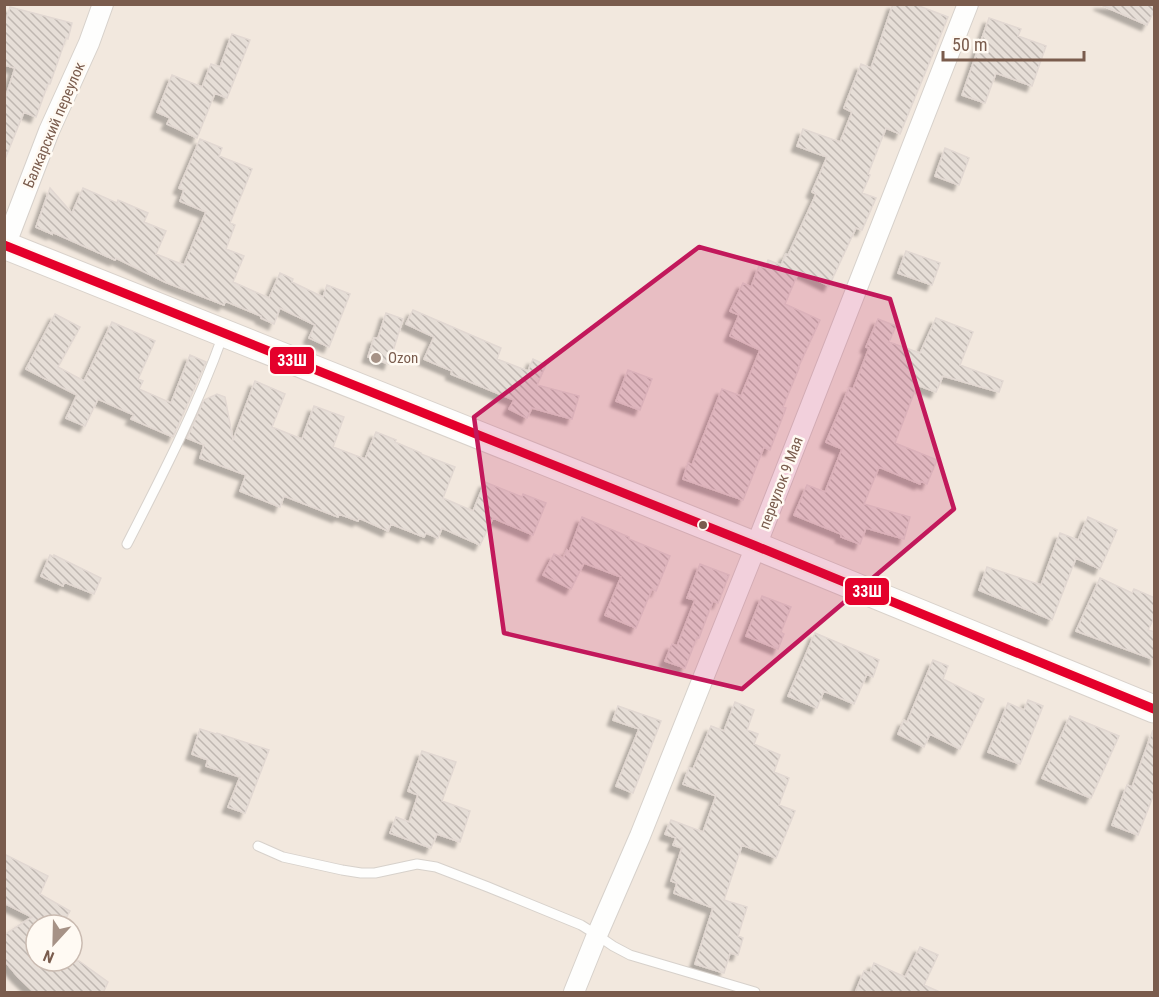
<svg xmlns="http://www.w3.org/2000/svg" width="1159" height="997" viewBox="0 0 1159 997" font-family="'Roboto Condensed',sans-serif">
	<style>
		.residential { fill: #f2e8de; fill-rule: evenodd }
		.building { fill: url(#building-back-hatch); stroke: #e2d8d2; stroke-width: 1.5; filter: url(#shadow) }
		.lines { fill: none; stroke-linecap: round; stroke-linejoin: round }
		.lane-casing { stroke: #d7d1cb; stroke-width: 11 }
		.street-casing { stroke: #d7d1cb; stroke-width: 22 }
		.secondary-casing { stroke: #d9d2cb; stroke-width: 29 }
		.lane { stroke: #fefefd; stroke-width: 9 }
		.street { stroke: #fefefd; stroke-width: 20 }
		.secondary { stroke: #fefefd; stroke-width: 27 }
		.bus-1-casing { stroke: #fffaf3; stroke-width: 14 }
		.bus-1 { stroke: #e4002b; stroke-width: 9 }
		.marked { fill: #c2185b; fill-opacity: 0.2; stroke: #c2185b; stroke-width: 4.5; stroke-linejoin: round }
		.poi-dot { fill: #a69286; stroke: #fffaf3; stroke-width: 2 }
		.bus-dot { fill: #7a5c4d; stroke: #fffaf3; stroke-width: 2 }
		.labels { text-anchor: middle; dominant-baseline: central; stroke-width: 5; stroke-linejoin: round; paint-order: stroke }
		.street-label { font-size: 15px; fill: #7a5c4d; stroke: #fffaf3 }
		.poi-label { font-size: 15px; fill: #7a5c4d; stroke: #fffaf3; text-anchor: start }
		.line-badge { stroke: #fffaf3; stroke-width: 2 }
		.badge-label { font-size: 16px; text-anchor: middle; font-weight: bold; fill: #fff }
	</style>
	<defs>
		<pattern id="building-back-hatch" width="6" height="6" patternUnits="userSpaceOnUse" patternTransform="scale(1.5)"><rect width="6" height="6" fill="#e6ded7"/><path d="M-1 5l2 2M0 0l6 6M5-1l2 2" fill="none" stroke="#bfb7b1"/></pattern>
		<filter id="shadow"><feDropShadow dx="-5.5" dy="5.5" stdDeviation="1.5" flood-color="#0004"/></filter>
	</defs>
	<rect width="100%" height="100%" fill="#f9f5f0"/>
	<!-- residential -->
	<path class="residential" d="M5 5H1154V992H5ZM36 925H72V961H36Z"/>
	<!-- building -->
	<path class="building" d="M893 4H914L948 17 900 134 886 128 868 174 870 175 862 193 876 198 862 230 856 228 829 286 799 271 785 304 820 320 798 368H799L783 407 786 408 770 450 764 447 743 500 683 479 688 463 692 465 722 389 741 396 760 350 730 336 739 315 730 311 743 283 751 287 759 266 765 268 768 260 781 265 786 254 788 255 816 194 812 192 827 157 797 146 803 129 840 142 852 112 844 108 861 64 871 68Z
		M1099 4H1155V9L1147 25Z
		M10 7 72 23 68 39 66 38 50 84H48L36 117 24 112 5 159 4 102 15 68 4 65V27Z
		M989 18 1021 29 1018 36 1046 46 1032 86 996 73 985 103 962 95Z
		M232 34 250 40 227 98 215 93 197 138 167 124 170 118 157 112 172 75 202 87 211 64 220 67Z
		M200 139 222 148 219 156 252 169 230 223 235 225 226 249 244 256 233 282 269 298 280 273 293 279 292 282 323 297 327 285 350 294 329 347 309 338 315 325 280 308 274 324 261 318V316L225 301 224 305 165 282 116 258 115 260 52 232V234L36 227 50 188 72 213 83 188 117 203 118 200 148 213 144 222 166 231 156 254 184 265 206 212 180 201 184 190 179 188Z
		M945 148 969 158 959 185 935 176Z
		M906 251 940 263 932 285 898 273Z
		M413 310 501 348 497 359 528 371 533 359 546 365 537 385 579 396 572 419 532 408 527 418 509 409 514 400 451 374 452 371 424 359 434 337 406 324Z
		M386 313 403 319 389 364 368 357 374 338H378Z
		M55 314 80 327 58 367 84 381 112 322 155 341 138 379 143 381 139 389 171 403 190 355 206 362 173 437 131 419 134 415 98 399 85 426 66 418 77 395 26 369Z
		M936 318 973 332 960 365 1003 381 999 392 943 376 936 392 917 385 895 443 937 460 927 484 921 481 920 484 879 467 864 504 910 517 904 539 866 528 860 544 841 537V534L794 515 807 485 825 492 842 449 826 442 849 388 853 389 869 348 866 347 878 319 896 326 889 342 920 353Z
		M628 370 652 379 640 410 616 401Z
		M255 381 285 394 272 427 302 439 314 406 344 417 333 447 365 459 376 432 396 440 395 442 421 453V454L455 467 443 498 473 511 485 482 522 497 523 494 546 503 533 535 493 518 480 545 442 528 438 538 426 533 424 537 391 524 388 531 359 518 358 521 339 514 338 517 284 496 280 507 240 491 246 475 200 458 204 445 187 438 204 400 217 394 225 397 233 440Z
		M582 517 629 537V539L670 556 656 591 652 589 636 628 605 615 621 577 584 563 571 589 543 575 554 554 563 558 567 550 569 552Z
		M1088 517 1117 530 1100 569 1076 558 1052 620 979 590 987 567 1041 585 1060 533 1078 540Z
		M50 555 54 557V555L101 578 94 594 64 582 63 586 41 576Z
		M700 564 729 575 718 603 713 601 699 638 697 637 685 668 665 661 672 644 677 646 695 600 687 598Z
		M1100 578 1132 593 1134 589 1155 598V616L1148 630 1155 632V660L1076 631Z
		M762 596 791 607 781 632 784 634 778 649 746 636Z
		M815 633 879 660 873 677 867 674 854 704 824 691 817 708 788 696Z
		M933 660 948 666 943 679 984 699 960 749 930 734 924 747 898 734 904 720 907 722Z
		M1028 700 1043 706 1020 764 988 752 1008 703 1024 710Z
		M735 702 754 710 747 730 758 734 754 744 780 755 774 772 789 778 779 805 795 811 776 858 742 845 724 900 747 907 738 936 743 938 738 955 730 953 724 973 695 964 713 908 674 893 677 883 671 881 682 848 673 845 676 838 665 834 671 820 703 832 716 796 683 784 689 768 693 769 711 726 724 731Z
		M618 706 661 721 633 793 616 786 639 729 613 720Z
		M1070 716 1119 736 1091 798 1042 778Z
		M200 729 216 734 217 733 269 750 245 813 228 807 240 777 206 766 208 760 192 754Z
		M1153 730 1155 791 1138 835 1112 825 1127 785 1132 787Z
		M422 751 456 762 442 801 470 811 460 842 437 834 431 848 390 833 396 817 409 822 418 795 408 791Z
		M4 854 48 876 40 894 70 911 62 925H36V961H79L108 982 103 993H35L18 977 4 960V935L32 917 4 903Z
		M920 947 938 955 924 985 942 993H855L864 971 870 973 874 963 905 977Z"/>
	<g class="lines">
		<defs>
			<path id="lane" d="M127 544C162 476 197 408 223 335
				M258 846 283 857 342 870 361 873H375L417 864 436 867 488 887 581 925 597 935 613 946 630 955 755 992"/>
			<path id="street" d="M5 246 49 131 89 43 103 4
				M574 992 597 935 640 836 756 546 968 4"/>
			<path id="secondary" d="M4 245 756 546 1154 709"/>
		</defs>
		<!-- lane casing -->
		<use href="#lane" class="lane-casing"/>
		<!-- street casing -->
		<use href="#street" class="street-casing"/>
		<!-- secondary casing -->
		<use href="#secondary" class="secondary-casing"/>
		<!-- lane -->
		<use href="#lane" class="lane"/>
		<!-- street -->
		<use href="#street" class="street"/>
		<!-- secondary -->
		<use href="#secondary" class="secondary"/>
		<defs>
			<path id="bus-1" d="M4 245 756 546 1154 709"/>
		</defs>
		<!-- bus-1 casing -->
		<use href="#bus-1" class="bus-1-casing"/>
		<!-- bus-1 -->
		<use href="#bus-1" class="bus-1"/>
	</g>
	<!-- marked area -->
	<path class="marked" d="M699 247 890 299 954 509 742 689 504 633 474 417Z"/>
	<!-- markers -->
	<circle class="poi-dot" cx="376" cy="358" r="6"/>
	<circle class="bus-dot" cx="703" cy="525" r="5"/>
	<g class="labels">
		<!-- street labels -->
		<g class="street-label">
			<text transform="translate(54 125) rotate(-67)">Балкарский переулок</text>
			<text transform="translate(781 483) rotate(-69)">переулок 9 Мая</text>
		</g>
		<!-- poi labels -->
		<g class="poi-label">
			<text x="388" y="358">Ozon</text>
		</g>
	</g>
	<g class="line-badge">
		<rect x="269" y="346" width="46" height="29" rx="6" fill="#e4002b"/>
		<rect x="844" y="577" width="46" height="29" rx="6" fill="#e4002b"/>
	</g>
	<g class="badge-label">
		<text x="292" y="366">33Ш</text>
		<text x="867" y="597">33Ш</text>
	</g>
	<!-- border -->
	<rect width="1159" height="997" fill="none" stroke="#7a5c4d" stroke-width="12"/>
	<!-- north arrow -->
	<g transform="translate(54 943) rotate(202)"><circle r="28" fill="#fffaf3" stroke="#cabbb1" stroke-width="1.5"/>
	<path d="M0-4.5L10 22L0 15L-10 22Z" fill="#a69286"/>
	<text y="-9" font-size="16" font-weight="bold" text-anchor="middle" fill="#7a5c4d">N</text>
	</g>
	<!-- scale -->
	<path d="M943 51v9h141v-9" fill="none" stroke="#7a5c4d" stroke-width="3"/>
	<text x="952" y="51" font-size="18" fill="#7a5c4d" stroke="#fffaf3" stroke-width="4.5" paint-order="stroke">50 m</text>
</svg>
